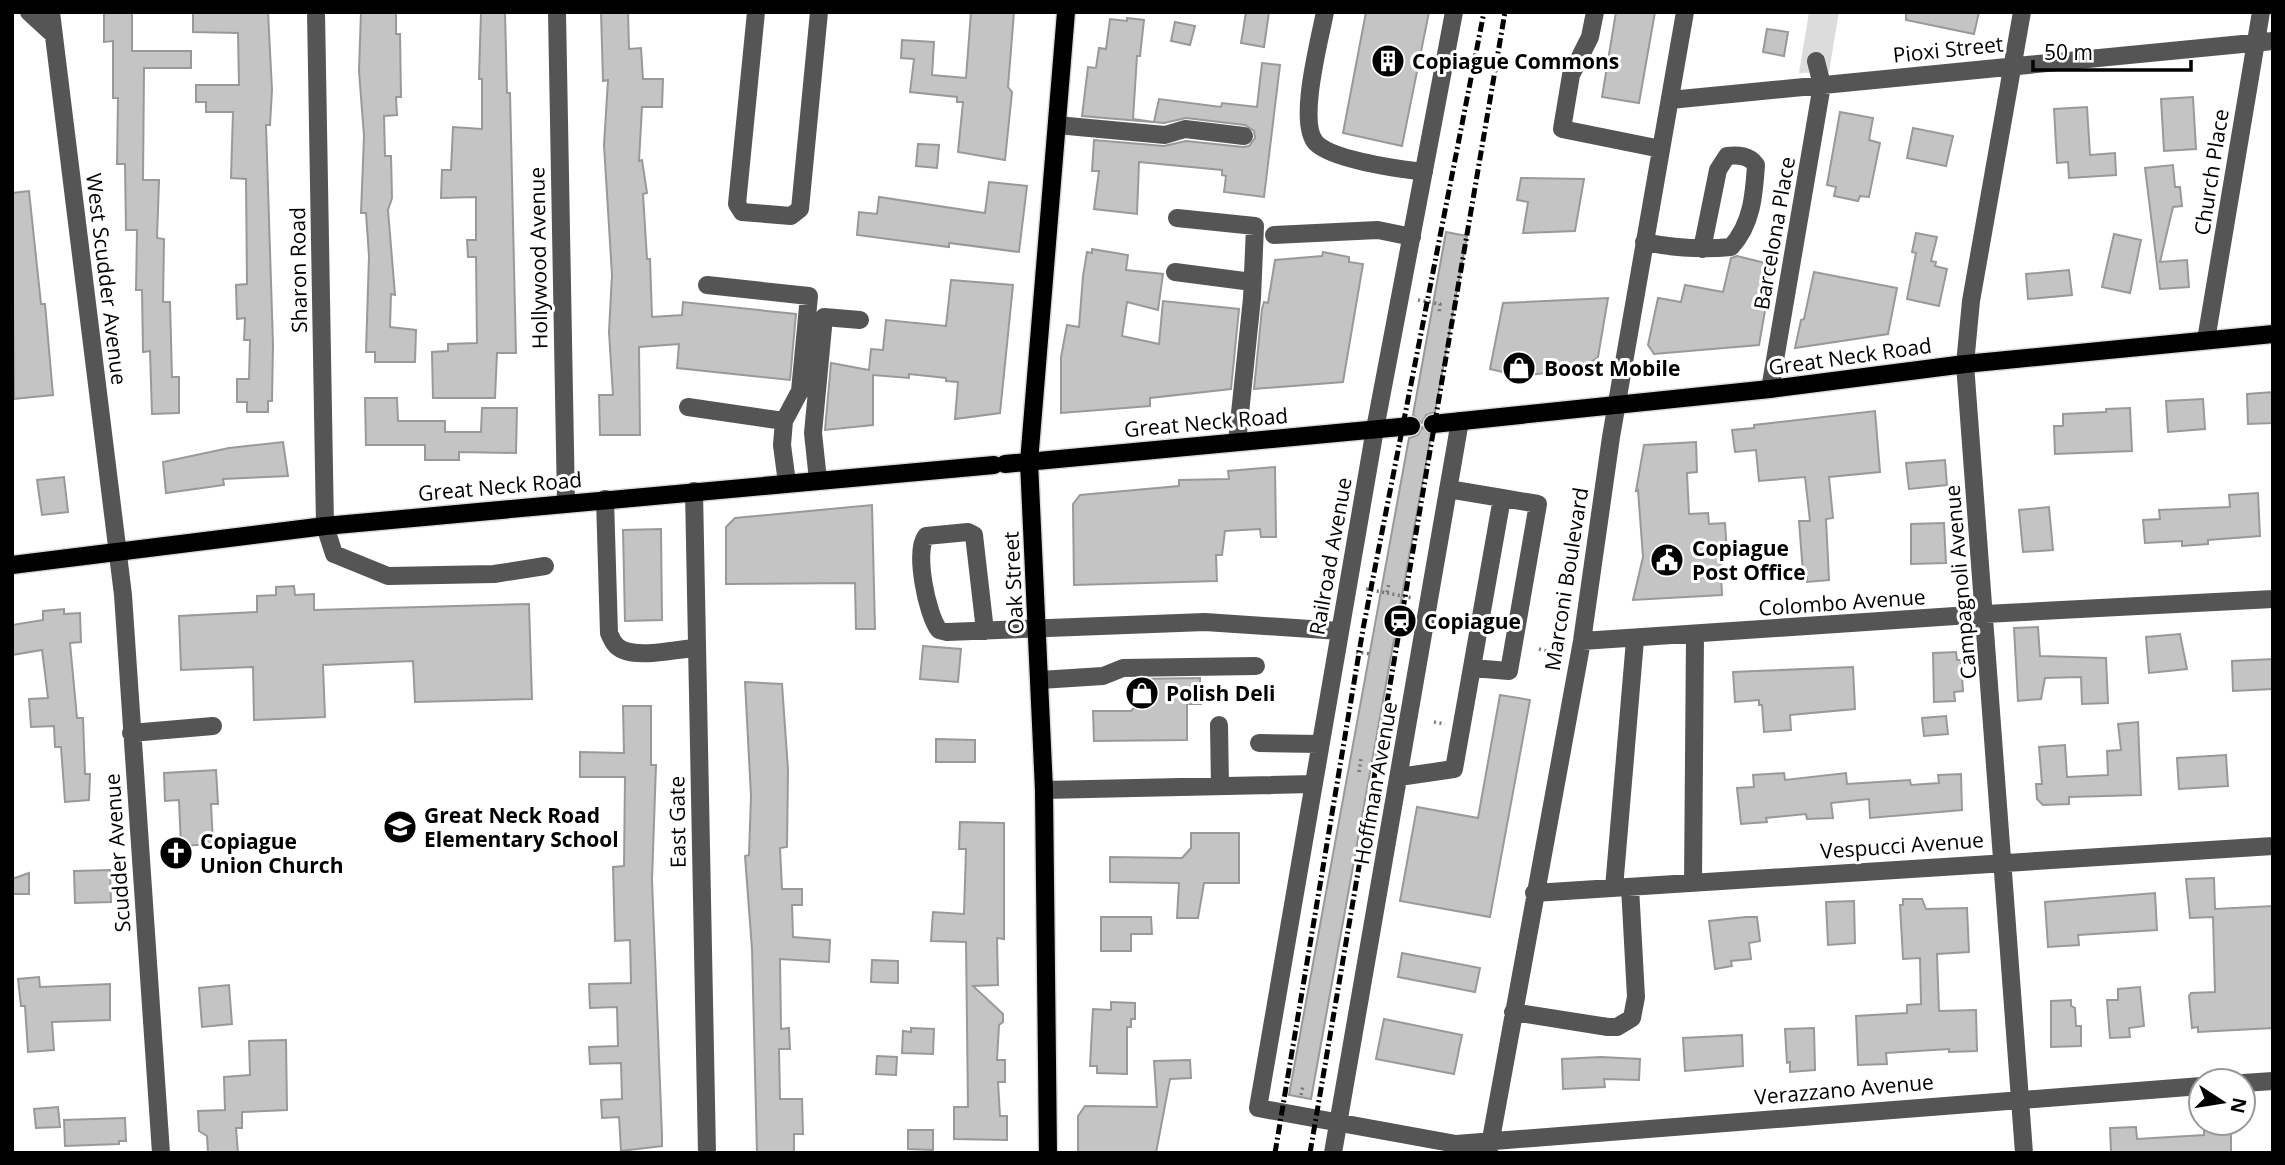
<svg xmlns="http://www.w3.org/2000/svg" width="2285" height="1165" viewBox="0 0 2285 1165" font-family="'Open Sans',sans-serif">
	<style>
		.green { fill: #dcdcdc }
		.building { fill: #c4c4c4; stroke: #999; stroke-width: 2 }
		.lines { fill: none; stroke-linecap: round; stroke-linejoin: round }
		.major-casing { stroke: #dbdbdb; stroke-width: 21 }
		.path { stroke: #777; stroke-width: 3.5; stroke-dasharray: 2 3.5; stroke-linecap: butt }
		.minor { stroke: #555; stroke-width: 18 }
		.major { stroke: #000; stroke-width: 18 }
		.rail { stroke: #000; stroke-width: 5; stroke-dasharray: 10 3.5 2 3.5; stroke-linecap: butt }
		.labels { text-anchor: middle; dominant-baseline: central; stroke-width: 6; stroke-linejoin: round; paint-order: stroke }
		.street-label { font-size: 21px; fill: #000; stroke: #fff }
		.poi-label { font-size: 21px; font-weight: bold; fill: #000; stroke: #fff; text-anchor: start }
	</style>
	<rect width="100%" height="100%" fill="#fff"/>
	<!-- green -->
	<path class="green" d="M1809 12H1839L1829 72 1799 73Z"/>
	<!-- building -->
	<path class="building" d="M104 12H132V51H191V68H144L143 180H159L157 238 164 239 163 302H170L172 377H179V413L152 414 150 351 143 352 142 290H136L137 230H126L125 164H117L118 98H113V41L104 42Z
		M193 12H268L272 90 270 125H266L273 345 272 401H268V412H247V402H237V379H249L250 340H244L245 318 237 319 236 285 247 284 246 179 231 178 233 112H206V102H196V85H239L238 33 193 32Z
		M361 12H396V34H400L401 97H396L397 115 384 116 385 156H391L392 198 388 210 395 295 391 294 390 327 416 330 415 362H375V352H366L369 256 366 213H361L364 136 359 71Z
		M481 12H505L507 93H510L516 353H497L495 398H433L432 352 448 351V344L477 343 476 257H468L467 240H476V197L441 198 442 170H451L453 127 482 129V79H479Z
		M601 12H628L629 49 641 48 643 79H663L662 107H642L639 161 642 160 647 193 643 194 647 259H650L652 317 682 315 683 302 796 314 790 380 677 368 679 344 639 347 640 435H600L599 395H613L609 332 612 275 604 145 608 80 603 81Z
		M971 12H1014L1008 87 1012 92 1005 160 958 152 963 102H957V97L910 92 914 59 901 58 902 40 934 42 932 75 966 78Z
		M1246 12H1269L1264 47 1241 43Z
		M1366 12H1429L1402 146 1343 133Z
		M1616 12H1655L1639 103 1602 97Z
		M1906 12H1979L1974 34 1906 20Z
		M1127 18 1144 20 1140 56H1137L1133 119 1154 122 1159 99 1221 107 1222 103 1257 107 1262 63 1280 65 1264 197 1224 192 1226 176 1222 175V170L1139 162 1137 214 1094 209 1099 171H1092L1094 140 1164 146 1186 141 1243 147 1249 146 1255 138 1254 131 1245 125 1186 118 1164 123 1082 116 1088 67 1096 68 1099 48 1106 49 1110 19 1127 21Z
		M1175 22 1195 26 1190 45 1171 41Z
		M1767 29 1788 32 1784 56 1763 52Z
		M2193 97 2196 149 2164 151 2161 99Z
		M2087 107 2090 155 2115 153 2116 175 2069 178 2068 162 2057 163 2054 109Z
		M1840 112 1873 118 1869 140 1880 143 1869 197 1860 196 1858 201 1834 196 1836 187 1827 185Z
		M1913 128 1953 136 1946 166 1907 158Z
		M918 144 939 145 937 168 916 166Z
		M2173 165 2175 187H2180L2182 206 2173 207 2160 262 2187 260 2189 287 2160 289 2145 168Z
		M1521 178 1584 179 1575 231 1523 233 1528 202 1517 200Z
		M989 182 1027 186 1019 252 949 243V247L857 235 859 212 877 214 879 197 985 213Z
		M29 191 41 304H45L53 395 14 399 12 193Z
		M1446 232 1467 236 1435 412 1426 415 1422 423 1413 415Z
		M1916 233 1937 237 1931 261 1936 262 1935 266 1947 269 1939 306 1907 299 1916 253 1912 252Z
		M2114 234 2141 240 2130 293 2102 287Z
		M1092 249 1128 255 1126 270 1163 274 1158 310 1127 302 1122 336 1159 344 1163 301 1239 309 1231 389 1150 398V406L1061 413V357L1067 325 1079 327 1083 276 1087 252 1092 253Z
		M1323 252 1349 257V262L1363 264 1343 382 1254 389 1262 309 1264 302 1268 303 1275 260 1322 256Z
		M1737 256 1773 265 1759 345 1654 354 1648 345 1658 298 1681 302 1685 285 1723 292 1731 258Z
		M2069 270 2072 295 2028 299 2026 274Z
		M1814 272 1897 288 1888 334 1795 348 1801 320 1804 319Z
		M951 280 1013 285 1000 413 955 419 958 382 946 381V378L909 374V378L873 375V425L825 430 831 363 869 370 871 349 883 350 886 320 946 326Z
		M1608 298 1598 357 1583 368 1507 378V373L1490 369 1503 303Z
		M2273 392V423L2248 424 2247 394Z
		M365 398H397L398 421H445V432H481L482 408H517L516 453 459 452V460H425V445H366Z
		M2203 399 2205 429 2168 432 2166 401Z
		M2130 408 2132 451 2055 454 2054 426H2063V414L2106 412V409Z
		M1875 411 1880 472 1829 477 1833 518 1826 519 1829 580 1807 582V573H1803L1799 521H1810L1805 477 1759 481 1756 450 1735 452 1732 430 1754 428V425Z
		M1422 427 1431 435 1311 1099 1289 1095 1409 438 1418 435Z
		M283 442 288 476 223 479 224 485 166 493 163 462 229 448Z
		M1696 442 1697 472 1687 473 1689 514 1708 513 1709 524 1725 523 1727 553 1720 554 1722 595 1633 600 1643 557 1638 490 1636 491 1644 445Z
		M1945 460 1947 485 1909 489 1906 463Z
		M1275 467 1276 537H1261L1260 529 1225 531 1222 555H1216L1217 581 1074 585 1073 504 1080 495 1179 486V480L1229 479 1228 471Z
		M64 477 68 512 42 515 37 480Z
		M2258 493 2260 536 2208 540V544L2182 546V541L2145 543 2143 520 2160 519 2159 510 2230 507 2229 495Z
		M872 505 875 629H856L855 583 726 584V527L735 518Z
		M2049 507 2053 550 2023 552 2019 510Z
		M1944 523 1946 563 1911 564V524Z
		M661 529 662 620 625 621 623 530Z
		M294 586 295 595 314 594V610L529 604 532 699 415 702 413 661 323 665 325 717 254 720 253 667 181 670 179 616 257 612V596L276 595V587Z
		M64 609V614L80 613 81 642 70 643 77 718H83L85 774H90L89 800 65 802 61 747H55L54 726 31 727 29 699 48 698 42 650 12 655V625L43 620V611Z
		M2038 627 2040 656 2106 658 2108 703 2082 704 2081 677 2045 678 2041 699 2018 701 2014 628Z
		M2180 634 2187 669 2149 673 2146 637Z
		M923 646 961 649 958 682 920 679Z
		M1956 652 1957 660H1961L1963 691 1954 692 1955 701 1934 702 1933 653Z
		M2273 659V689L2233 691 2232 661Z
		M1853 667 1855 709 1790 715 1791 730 1764 732 1762 705H1759V700L1735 702 1733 672Z
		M1200 678 1201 704H1187V740L1094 741 1093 711H1131L1134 708 1133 679Z
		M745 682 782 684 788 770 787 847 780 848 782 889H802V905H792L793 937 830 940 829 962 780 959 781 1029 789 1028 790 1049H779L780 1099H802L803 1134H794V1153H757L752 949 745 856 749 855 751 796Z
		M1500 695 1530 700 1490 917 1400 901 1417 807 1478 818Z
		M623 706H651V765H656L652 880 662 1135V1146L621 1151 619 1117 602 1118 601 1100 622 1099 621 1063 590 1064 589 1047 618 1046 617 1007 590 1008 589 984 631 983 630 940 615 941 613 867 624 866 625 777H580V752L624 753Z
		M1946 716 1948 734 1924 736 1922 718Z
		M2138 722 2141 795 2069 797V804L2043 805 2037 799 2036 784H2042L2039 747 2065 745 2067 777 2108 775 2107 751 2121 750 2118 724Z
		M936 739 975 740V762H936Z
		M2226 755 2228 786 2179 789 2177 758Z
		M216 770 218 804H211L213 844 181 846 179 800 165 801 164 773Z
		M1784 773 1785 780 1846 773 1847 784 1910 780 1911 785 1939 783 1938 775 1961 774 1962 810 1870 818 1869 799 1831 803 1833 818 1807 819 1806 814 1766 818 1767 822 1741 824 1737 788 1754 787 1753 775Z
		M960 822 1004 823V939L997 938 998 985 973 986 1003 1014V1022L999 1025 997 1060H1005V1082H998L1000 1116H1007V1140L954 1139V1107H968L966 942 931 941 933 912 964 914 966 849H959Z
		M1191 833H1239V883H1204L1198 918H1177L1179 883 1110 882V857L1182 858 1191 848Z
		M110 870 111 902 75 903 74 871Z
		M29 873V894H12V879Z
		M2214 878 2215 909 2273 906V1028L2198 1032V1027L2192 1028 2189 996 2191 993 2215 992 2213 917 2190 918 2186 879Z
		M2155 893 2157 930 2078 935 2079 945 2048 947 2045 902Z
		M1903 899H1922L1926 909 1967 908 1969 952 1937 954 1939 1011 1976 1010 1977 1051 1949 1052V1049L1886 1053 1887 1064 1858 1065 1856 1016 1907 1013V1005L1921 1004 1920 958 1903 959 1900 905H1903Z
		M1854 901 1855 943 1828 945 1826 902Z
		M1101 917H1151L1152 934H1131V951H1101Z
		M1746 917H1757L1760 941 1749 943 1751 959 1731 961 1732 966 1715 969 1709 921Z
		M1402 953 1480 968 1475 992 1398 977Z
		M872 960 898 961V983L871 982Z
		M39 977 40 987 110 984V1020L52 1022 54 1050 28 1052 25 1006H21L18 979Z
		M229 985 232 1024 202 1027 199 988Z
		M2140 987 2144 1026 2129 1028 2130 1037 2110 1038 2107 1000H2118V989Z
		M2071 1000V1006L2075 1008 2076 1026H2081V1046L2051 1047V1001Z
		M1111 1002 1135 1003V1019H1131V1027H1127V1074L1097 1073V1066H1090L1093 1009 1111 1010Z
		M1384 1019 1462 1035 1454 1074 1376 1059Z
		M911 1028 934 1029 933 1054 902 1053 903 1031 911 1032Z
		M1814 1028 1815 1070 1790 1072V1062L1787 1063 1785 1029Z
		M1742 1035 1743 1066 1685 1071 1683 1038Z
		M286 1040 287 1110 242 1112V1128H236L238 1153H208L207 1136 199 1131 198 1111 225 1110 224 1077 250 1075 249 1041Z
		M877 1056 897 1057 896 1075 876 1074Z
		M1601 1057 1640 1059 1639 1080 1604 1079 1605 1087 1563 1089 1562 1059Z
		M1190 1060 1191 1078 1170 1079 1156 1153H1078V1116L1085 1106 1157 1107 1154 1061Z
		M58 1107 60 1127 36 1128 34 1109Z
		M125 1118 126 1141H119V1144L65 1146 64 1120Z
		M2136 1127 2137 1139 2204 1135V1130L2231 1129V1153H2111L2110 1128Z
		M908 1130H933V1150L908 1149Z"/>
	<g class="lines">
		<defs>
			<path id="major" d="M1433 424 1770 389 1965 364 2273 334
				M1005 464 1411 426
				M12 565 325 526 994 465
				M1048 1153 1044 790 1029 462 1066 12"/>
		</defs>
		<!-- major casing -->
		<use href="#major" class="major-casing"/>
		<!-- path -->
		<path class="path" d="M1418 300 1440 304 1439 314
			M1366 589 1387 593 1389 583
			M1387 593 1412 598
			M1539 649 1562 655
			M1356 652 1370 654
			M1434 722 1445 724
			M1359 772 1361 758
			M1301 1095 1303 1086"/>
		<!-- minor -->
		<path class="minor" d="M29 12 53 34
			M51 12 123 595 161 1153
			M316 12 325 526 334 554 388 576 494 574 545 566
			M557 12 566 503
			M756 12 737 204 742 212 791 216 800 209 819 12
			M1325 12C1320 39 1297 123 1316 143 1333 160 1400 169 1424 172
			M1454 12 1375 429 1258 1108 1456 1144 2201 1086
			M1595 12 1590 37 1571 75 1562 129 1661 149
			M2022 12 1971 301 1965 364 2024 1153
			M1670 100 2273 41
			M1057 125 1165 135 1185 129 1244 136
			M1177 218 1255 226 1252 298 1237 442
			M1274 235 1378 230 1412 237
			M1644 242C1674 248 1701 250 1731 247 1752 224 1754 195 1756 165 1749 155 1738 155 1727 156L1718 170 1702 249
			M1175 272 1252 282
			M707 285 809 296 800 391 784 421
			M2206 340 2261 12
			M1770 389 1822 85 1816 61
			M688 407 784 421 782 445 787 483
			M818 480 813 433 824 317 860 320
			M694 491 707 1153
			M605 499 609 633C612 640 615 647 623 650 643 658 675 649 696 648
			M985 631 974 535 968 532 926 536C914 551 927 615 939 630L947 632 1205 622 1340 631
			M1582 641 1985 614 2273 599
			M1472 668 1509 671 1538 504 1502 498
			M1040 680 1103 676 1123 668 1256 666
			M1219 725 1220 786
			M131 733 213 726
			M1259 743 1320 744
			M1399 777 1454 769 1502 498 1448 489
			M1044 790 1313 784
			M1693 882 1695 635
			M1614 888 1635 640
			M1534 893 2273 846
			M1513 1012 1608 1027H1617L1632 1018 1636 997 1630 887
			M2243 1083 2273 1081
			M1489 1150 1582 641 1611 437 1685 12
			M1333 1153 1460 421"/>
		<!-- major -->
		<use href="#major" class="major"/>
		<!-- rail -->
		<path class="rail" d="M1275 1153 1363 629 1484 12
			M1310 1153 1505 12"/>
	</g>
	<!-- icons -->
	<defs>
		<symbol id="building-disc" viewBox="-11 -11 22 22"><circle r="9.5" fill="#000" stroke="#fff"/><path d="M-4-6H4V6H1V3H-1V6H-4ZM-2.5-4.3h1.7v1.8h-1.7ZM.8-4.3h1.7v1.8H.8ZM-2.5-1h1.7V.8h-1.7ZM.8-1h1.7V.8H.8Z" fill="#fff"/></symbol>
		<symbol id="shop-disc" viewBox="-11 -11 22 22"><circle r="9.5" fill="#000" stroke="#fff"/><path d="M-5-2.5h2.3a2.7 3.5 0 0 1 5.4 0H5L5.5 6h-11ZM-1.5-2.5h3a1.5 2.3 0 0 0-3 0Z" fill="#fff"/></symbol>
		<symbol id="civic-disc" viewBox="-11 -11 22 22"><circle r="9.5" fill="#000" stroke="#fff"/><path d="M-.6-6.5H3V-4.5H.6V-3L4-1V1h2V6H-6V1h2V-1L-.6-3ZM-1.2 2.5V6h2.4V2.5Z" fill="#fff"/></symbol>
		<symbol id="station-disc" viewBox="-11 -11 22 22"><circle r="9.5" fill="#000" stroke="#fff"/><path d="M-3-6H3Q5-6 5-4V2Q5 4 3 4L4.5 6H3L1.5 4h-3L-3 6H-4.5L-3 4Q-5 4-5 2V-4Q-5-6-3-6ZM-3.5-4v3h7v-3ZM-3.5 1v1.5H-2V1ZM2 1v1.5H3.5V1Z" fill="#fff"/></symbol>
		<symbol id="school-disc" viewBox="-11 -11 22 22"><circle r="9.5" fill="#000" stroke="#fff"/><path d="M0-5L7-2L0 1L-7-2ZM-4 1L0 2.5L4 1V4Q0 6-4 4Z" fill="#fff"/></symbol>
		<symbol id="church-disc" viewBox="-11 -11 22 22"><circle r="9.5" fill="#000" stroke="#fff"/><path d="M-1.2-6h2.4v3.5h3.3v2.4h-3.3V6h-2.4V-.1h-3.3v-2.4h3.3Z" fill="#fff"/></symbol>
	</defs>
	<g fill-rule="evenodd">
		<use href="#building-disc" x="1369" y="42" width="38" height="38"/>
		<use href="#shop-disc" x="1500" y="349" width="38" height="38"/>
		<use href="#civic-disc" x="1648" y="541" width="38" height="38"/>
		<use href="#station-disc" x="1381" y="602" width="38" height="38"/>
		<use href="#shop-disc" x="1123" y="674" width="38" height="38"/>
		<use href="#school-disc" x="381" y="808" width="38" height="38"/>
		<use href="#church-disc" x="157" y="834" width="38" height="38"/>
	</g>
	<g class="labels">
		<!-- street labels -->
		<g class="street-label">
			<text transform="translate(1948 49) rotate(-6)">Pioxi Street</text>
			<text transform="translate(2211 172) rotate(-81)">Church Place</text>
			<text transform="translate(1774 233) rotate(-80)">Barcelona Place</text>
			<text transform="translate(538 258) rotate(-91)">Hollywood Avenue</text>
			<text transform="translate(298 270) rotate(-91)">Sharon Road</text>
			<text transform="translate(107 279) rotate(83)">West Scudder Avenue</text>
			<text transform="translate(1850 356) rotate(-8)">Great Neck Road</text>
			<text transform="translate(1206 422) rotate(-5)">Great Neck Road</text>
			<text transform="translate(500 486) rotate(-5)">Great Neck Road</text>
			<text transform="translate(1330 556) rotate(-80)">Railroad Avenue</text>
			<text transform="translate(1566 579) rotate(-81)">Marconi Boulevard</text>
			<text transform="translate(1960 582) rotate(-95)">Campagnoli Avenue</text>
			<text transform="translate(1013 583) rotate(-93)">Oak Street</text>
			<text transform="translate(1842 602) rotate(-4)">Colombo Avenue</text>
			<text transform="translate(1375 783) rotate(-80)">Hoffman Avenue</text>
			<text transform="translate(677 822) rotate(-91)">East Gate</text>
			<text transform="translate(1902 845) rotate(-4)">Vespucci Avenue</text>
			<text transform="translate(117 853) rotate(-94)">Scudder Avenue</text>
			<text transform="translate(1844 1089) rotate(-5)">Verazzano Avenue</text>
		</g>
		<!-- poi labels -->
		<g class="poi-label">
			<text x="1412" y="61">Copiague Commons</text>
			<text x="1544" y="368">Boost Mobile</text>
			<text x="1692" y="548">Copiague<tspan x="1692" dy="24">Post Office</tspan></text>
			<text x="1424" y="621">Copiague</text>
			<text x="1166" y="693">Polish Deli</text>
			<text x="424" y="815">Great Neck Road<tspan x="424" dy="24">Elementary School</tspan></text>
			<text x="200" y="841">Copiague<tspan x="200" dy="24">Union Church</tspan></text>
		</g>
	</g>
	<!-- border -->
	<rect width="2285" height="1165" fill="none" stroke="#000000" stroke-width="28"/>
	<!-- north arrow -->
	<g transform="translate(2222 1102) rotate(102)"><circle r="33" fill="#ffffff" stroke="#999999" stroke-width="2"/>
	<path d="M0-5L12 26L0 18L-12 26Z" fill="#000000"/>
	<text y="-10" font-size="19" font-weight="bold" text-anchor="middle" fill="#000000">N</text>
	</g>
	<!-- scale -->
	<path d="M2033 60v10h158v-10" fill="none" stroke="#000000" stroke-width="3.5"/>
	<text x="2044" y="60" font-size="21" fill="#000000" stroke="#ffffff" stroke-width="5" paint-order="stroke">50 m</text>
</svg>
